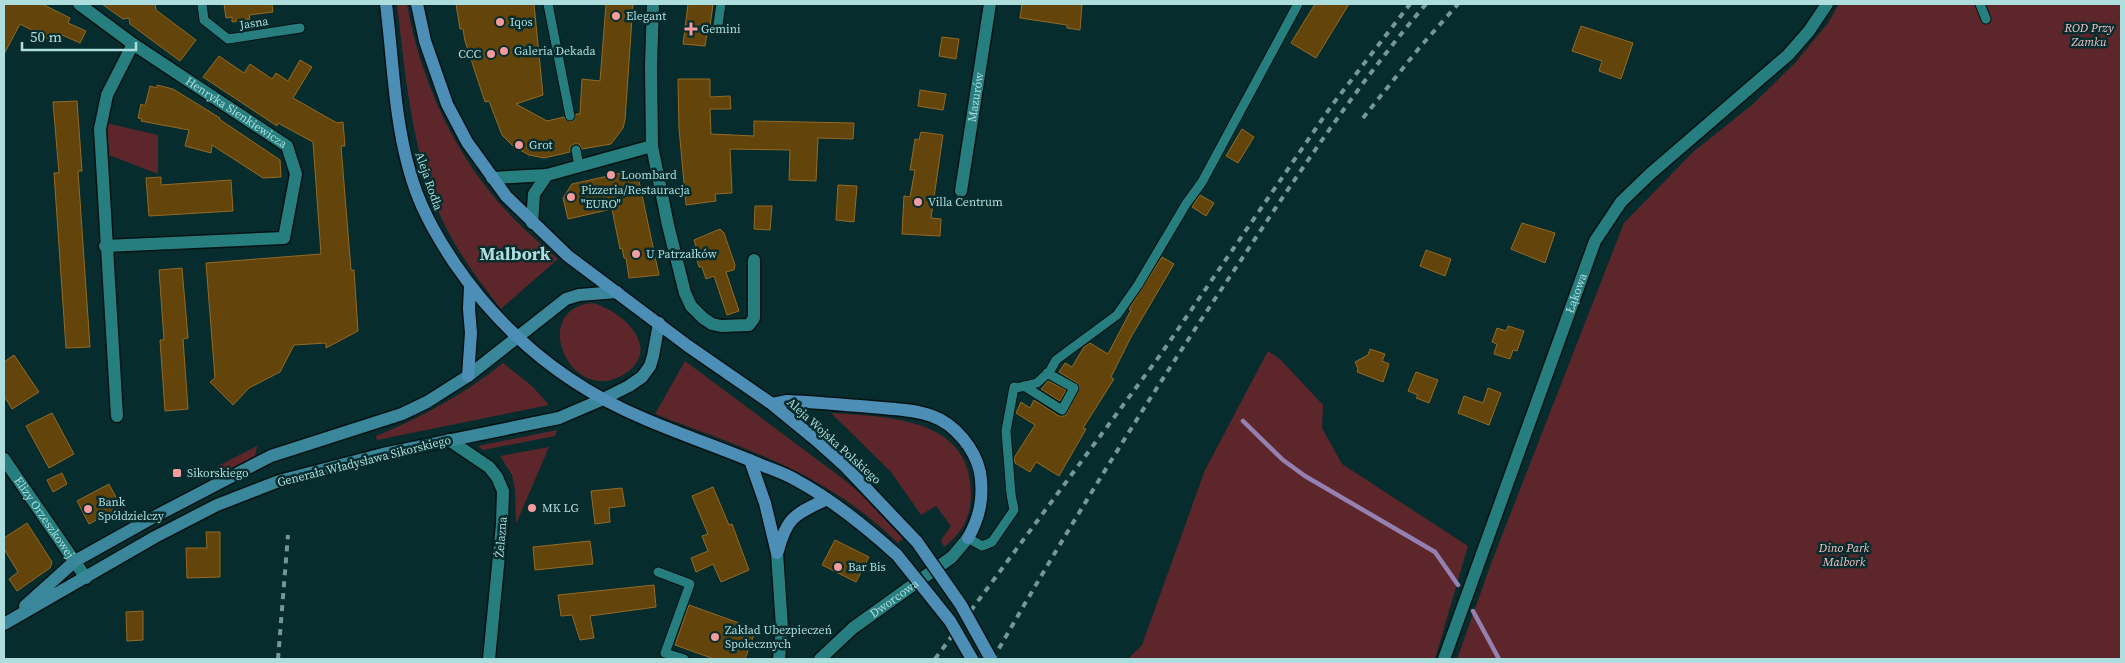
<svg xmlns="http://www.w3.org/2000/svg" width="2125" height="663" viewBox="0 0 2125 663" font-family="'Source Serif 4',serif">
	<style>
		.green { fill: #5d262b }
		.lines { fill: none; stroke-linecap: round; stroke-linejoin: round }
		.stream { stroke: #9581b1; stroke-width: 4.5 }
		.building { fill: #63440b; stroke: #946a24 }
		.service-casing { stroke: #051212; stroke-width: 11 }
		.minor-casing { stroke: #051212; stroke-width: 15 }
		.secondary-casing { stroke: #051212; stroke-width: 15 }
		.primary-casing { stroke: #051212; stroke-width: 15 }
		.service { stroke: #277e7f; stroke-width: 9 }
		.minor { stroke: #277e7f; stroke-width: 12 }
		.secondary { stroke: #3a869b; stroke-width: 12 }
		.primary { stroke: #4d8eb7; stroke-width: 12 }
		.rail { stroke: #6e9a9b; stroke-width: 4; stroke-dasharray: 6 6; stroke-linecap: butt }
		.primary-bridge-casing { stroke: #051212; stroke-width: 15; stroke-linecap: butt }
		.primary-bridge { stroke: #4d8eb7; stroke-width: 12 }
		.poi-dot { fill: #f49b9f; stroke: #072c2d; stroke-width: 2 }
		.labels { text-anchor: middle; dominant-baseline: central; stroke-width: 5; stroke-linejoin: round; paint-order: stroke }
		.poi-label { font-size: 12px; fill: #addddd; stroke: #072c2d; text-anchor: start }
		.street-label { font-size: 12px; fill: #addddd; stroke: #072c2d }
		.park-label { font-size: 12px; font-style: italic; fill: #f5c2c3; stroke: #072c2d }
		.district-label { font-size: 18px; font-weight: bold; fill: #addddd; stroke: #072c2d }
	</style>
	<rect width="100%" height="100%" fill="#072c2d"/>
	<!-- green -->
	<path class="green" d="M397 4H407C421 85 459 165 518 223 531 236 545 247 558 259L501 309C476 278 451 243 436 206 411 141 405 72 397 4Z
		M1839 4H2121V659H1457L1492 561 1624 223 1693 152 1752 105 1795 63 1828 23Z
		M106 123 158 135V174L109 155Z
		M592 303C621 310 663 347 626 373 572 410 527 310 592 303Z
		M1268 351 1280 359 1323 405 1322 428 1342 464 1468 546 1435 659H1128L1142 645 1205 470Z
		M685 361 842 478 861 494 903 539 898 543C826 473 746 449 655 414Z
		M503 363 532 386 549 405 377 440 376 436C422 417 465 394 503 363Z
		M831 413C885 417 969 416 971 491 971 517 964 531 944 547L941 540 951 526 936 506 921 515 891 472Z
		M557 430 555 436 483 450 478 446Z
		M257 446C255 473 230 464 214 474L218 466Z
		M549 447 516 524 515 490 512 475 500 456Z"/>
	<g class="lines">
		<!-- stream -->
		<path class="stream" d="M1243 421 1283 460 1305 476 1435 552 1458 585
			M1473 611 1499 659"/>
	</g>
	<!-- building -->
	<path class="building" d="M4 4H42L70 18 68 23 86 31 80 43 62 35 57 43 20 24 4 54Z
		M102 4H155L156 10 196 40 180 61 130 24 129 18 123 19Z
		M224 4H272L273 12 249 15 250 19 232 22V17L226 18Z
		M456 4H534L543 95 516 104 547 121 564 117 566 120 571 122 574 120 576 114H580L582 79 600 81 606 4H633L625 120 623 128 611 144 582 149 579 144H574L570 147V152L544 158 529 155 513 146 502 135 489 101 485 102 465 41 463 29H460Z
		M688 4H713L709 34 707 33 705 46 683 44Z
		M1022 4H1082L1080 30 1067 28V25L1020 18Z
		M1315 4H1349L1316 58 1291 43Z
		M1581 26 1633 43 1621 79 1599 71 1602 61 1572 51Z
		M942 37 959 39 956 59 939 56Z
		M219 56 244 73 250 64 272 79 276 73 288 81 300 60 312 67 293 98 337 123 343 122 345 146H341L351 270H354L358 331 326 348V343L294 345 280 372 249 388 233 405 210 382 215 378 206 263 321 254 313 142 278 123 277 126 203 77Z
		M678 79H710V97L730 96 731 109H710L711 134 754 136V121L854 123 853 139 818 138 816 181 789 180 790 150 730 149 732 193 715 194 716 201 686 205 679 128Z
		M157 85 173 89 220 118 219 119 280 160 281 177 263 178 212 145 211 153 185 146 189 130 141 121 142 119 138 118 141 104 145 106 150 86 157 88Z
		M920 90 946 94 943 110 918 106Z
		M77 101 82 171H78L90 347 66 348 54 173H59L53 102Z
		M1242 129 1254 137 1238 163 1226 156Z
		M921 132 943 135 931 218 941 219 940 236 902 234 904 196 910 197 915 170H910L915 139 919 140Z
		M626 172 639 181 659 275 629 278 626 258H624L622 248 620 249 612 209 568 219 563 198 572 184Z
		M161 177V185L231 180 233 211 149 216 146 178Z
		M838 185 857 186 854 222 836 220Z
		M1200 195 1214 203 1206 216 1192 207Z
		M755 206H772L770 230 754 229Z
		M1522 223 1555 233 1545 263 1511 249Z
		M720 229 724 233 735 265 734 270 726 272 739 311 727 315 714 276 706 279 702 267H699L695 254 698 253 694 240Z
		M1426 250 1451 259 1445 276 1420 266Z
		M1162 257 1174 264 1131 337 1111 377 1114 379 1083 428 1086 429 1059 476 1036 462 1030 472 1015 463 1014 458 1035 425 1016 413 1021 402 1030 408 1034 400 1059 416H1065L1067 413 1080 387 1077 383 1059 372 1065 363 1072 367 1084 347 1090 343 1108 354 1131 310 1129 309Z
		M182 268 188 338 183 339 188 409 165 411 160 340H164L159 270Z
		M1508 326 1524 331 1517 351 1513 350 1510 359 1494 354 1497 344 1492 342 1497 328 1506 331Z
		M1370 349 1385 354 1382 361 1389 364 1383 382 1357 372 1358 369 1355 362 1368 355Z
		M14 355 39 392 12 409 4 396V362Z
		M1416 372 1438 380 1429 403 1416 398 1418 395 1408 391Z
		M1048 381 1066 390 1060 401 1041 389Z
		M1488 388 1501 393 1489 425 1458 413 1464 396 1483 403Z
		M52 413 74 454 49 468 26 426Z
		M62 473 67 484 53 492 47 480Z
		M109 484 121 507 89 524 77 501Z
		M713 487 729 525 732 524 749 570 721 582 713 564 696 572 691 558 708 551 702 536 708 534 692 496Z
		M622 488 625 506 609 508 610 522 595 524 591 491Z
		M27 523 52 562 50 568 17 591 9 579 18 572 4 549V538Z
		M206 532H220V577L187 578 186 548H207Z
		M835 540 869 557 856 582 822 565Z
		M590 541 593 564 535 570 533 547Z
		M654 585 656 607 590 616 594 638 580 640 572 615 561 616 558 595Z
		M689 605 756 629 745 659H714L675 645Z
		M143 611V640L127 641 126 612Z"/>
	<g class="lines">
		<defs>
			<path id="service" d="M202 4 204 20 228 39 300 28
				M548 4 570 116
				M1980 4 1986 19
				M717 31 721 4
				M576 150 579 166
				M1024 386 1062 410 1074 388 1047 373
				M968 538 982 546 992 542 1014 510 1011 494 1006 431 1014 387 1017 388 1037 383 1050 371 1056 360 1117 315 1138 285 1186 204 1202 182 1298 4
				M658 572 690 584 665 653 684 659"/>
			<g id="minor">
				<path id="s1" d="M79 4 133 44 287 146 296 174 284 238 105 246"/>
				<path d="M653 4 651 66 652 146 668 225 685 293 691 306 703 318 712 324 721 326 749 325 754 318V260"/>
				<path d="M492 178 547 175 652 146"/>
				<path id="s2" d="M961 191 990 4"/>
				<path d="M532 223 534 194 547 175"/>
				<path d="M117 416 100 129 107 95 133 44"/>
				<path d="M449 440 489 467 497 477 503 491 502 524 489 659"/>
				<path id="s3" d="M4 459 86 578"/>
				<path d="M777 553 782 627 779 659"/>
				<path id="s4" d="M820 659 853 628 952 557 968 538"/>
				<path id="s5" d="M1444 659 1595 241 1621 202 1650 174 1788 55 1809 31 1827 4"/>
			</g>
			<path id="secondary" d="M25 606 75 561 152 518 271 456 402 414 427 402 468 376 566 299 579 295 617 292
				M4 624 155 537 217 505 279 481 383 454 559 418 601 400 629 386 642 377 650 366 653 356 659 323"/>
			<path id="primary" d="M386 4C393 59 394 116 409 169 418 204 435 234 455 264 503 334 566 386 645 419 682 435 721 448 759 464 771 469 784 473 796 480 833 500 866 527 897 555
				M417 4 425 41 447 104 467 142 506 196 568 256 688 346 772 404 816 440 845 466 917 542
				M468 376 471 333 469 309 470 286
				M772 404 787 401C815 402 843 405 871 407 891 409 913 409 932 416 955 424 975 449 980 472 984 497 980 517 968 538
				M750 460 765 503 777 553
				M778 551C787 516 796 514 827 499"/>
		</defs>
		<!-- service casing -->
		<use href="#service" class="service-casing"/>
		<!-- minor casing -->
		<use href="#minor" class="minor-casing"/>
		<!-- secondary casing -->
		<use href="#secondary" class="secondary-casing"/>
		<!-- primary casing -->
		<use href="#primary" class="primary-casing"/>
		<!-- service -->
		<use href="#service" class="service"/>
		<!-- minor -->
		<use href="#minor" class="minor"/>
		<!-- secondary -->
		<use href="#secondary" class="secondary"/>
		<!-- primary -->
		<use href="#primary" class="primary"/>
		<!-- rail -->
		<path class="rail" d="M1363 118 1420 47 1458 4
			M278 659 288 535
			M935 659 1161 354 1332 105 1410 4
			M993 659C1070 524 1152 392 1239 263 1298 174 1357 85 1426 4"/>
		<defs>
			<path id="primary-bridge" d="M917 542 961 605 991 659
				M897 555 950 621 972 659"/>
		</defs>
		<!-- primary-bridge casing -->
		<use href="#primary-bridge" class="primary-bridge-casing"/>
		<!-- primary-bridge -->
		<use href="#primary-bridge" class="primary-bridge"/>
	</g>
	<!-- markers -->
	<g class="poi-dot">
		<circle cx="616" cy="16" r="5"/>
		<circle cx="500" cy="22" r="5"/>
		<path d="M688.5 21.5h5v5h5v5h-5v5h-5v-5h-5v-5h5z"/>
		<circle cx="504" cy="51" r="5"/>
		<circle cx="491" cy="54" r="5"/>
		<circle cx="519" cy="145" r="5"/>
		<circle cx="611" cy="175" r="5"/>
		<circle cx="571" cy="197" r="5"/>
		<circle cx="918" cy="202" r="5"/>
		<circle cx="636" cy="254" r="5"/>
		<rect x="172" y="468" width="10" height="10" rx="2.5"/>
		<circle cx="532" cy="508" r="5"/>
		<circle cx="88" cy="509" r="5"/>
		<circle cx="838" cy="567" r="5"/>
		<circle cx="715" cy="637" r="5"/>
	</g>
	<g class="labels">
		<!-- poi labels -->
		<g class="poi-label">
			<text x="626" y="16">Elegant</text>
			<text x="510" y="22">Iqos</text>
			<text x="701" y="29">Gemini</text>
			<text x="514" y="51">Galeria Dekada</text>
			<text x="481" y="54" text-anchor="end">CCC</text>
			<text x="529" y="145">Grot</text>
			<text x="621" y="175">Loombard</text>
			<text x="581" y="190">Pizzeria/Restauracja<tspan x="581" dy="14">"EURO"</tspan></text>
			<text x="928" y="202">Villa Centrum</text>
			<text x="646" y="254">U Patrzałków</text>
			<text x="187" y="473">Sikorskiego</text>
			<text x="98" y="502">Bank<tspan x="98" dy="14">Spółdzielczy</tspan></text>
			<text x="542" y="508">MK LG</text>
			<text x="848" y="567">Bar Bis</text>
			<text x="725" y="630">Zakład Ubezpieczeń<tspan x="725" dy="14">Społecznych</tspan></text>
		</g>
		<!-- street labels -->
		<g class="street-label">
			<text transform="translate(254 23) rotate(-9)">Jasna</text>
			<text stroke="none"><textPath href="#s2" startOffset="95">Mazurów</textPath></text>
			<text stroke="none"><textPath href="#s1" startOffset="191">Henryka Sienkiewicza</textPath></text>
			<text transform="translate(429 181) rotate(71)">Aleja Rodła</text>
			<text stroke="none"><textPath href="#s5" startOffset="389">Łąkowa</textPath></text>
			<text transform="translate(834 441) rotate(42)">Aleja Wojska Polskiego</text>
			<text transform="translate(364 461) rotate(-14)">Generała Władysława Sikorskiego</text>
			<text stroke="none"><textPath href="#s3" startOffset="71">Elizy Orzeszkowej</textPath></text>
			<text transform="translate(501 537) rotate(-85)">Żelazna</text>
			<text stroke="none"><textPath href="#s4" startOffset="96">Dworcowa</textPath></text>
		</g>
		<!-- park labels -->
		<g class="park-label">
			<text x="2089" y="28">ROD Przy<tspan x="2089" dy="14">Zamku</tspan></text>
			<text x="1844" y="548">Dino Park<tspan x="1844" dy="14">Malbork</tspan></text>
		</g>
		<!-- district labels -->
		<g class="district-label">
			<text x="515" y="253">Malbork</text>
		</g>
	</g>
	<!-- border -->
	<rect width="2125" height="663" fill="none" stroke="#addddd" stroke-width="10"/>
	<!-- scale -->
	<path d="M22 42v8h114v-8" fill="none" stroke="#addddd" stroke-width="2.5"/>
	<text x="30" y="42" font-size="15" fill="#addddd" stroke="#072c2d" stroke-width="4" paint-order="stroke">50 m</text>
</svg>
